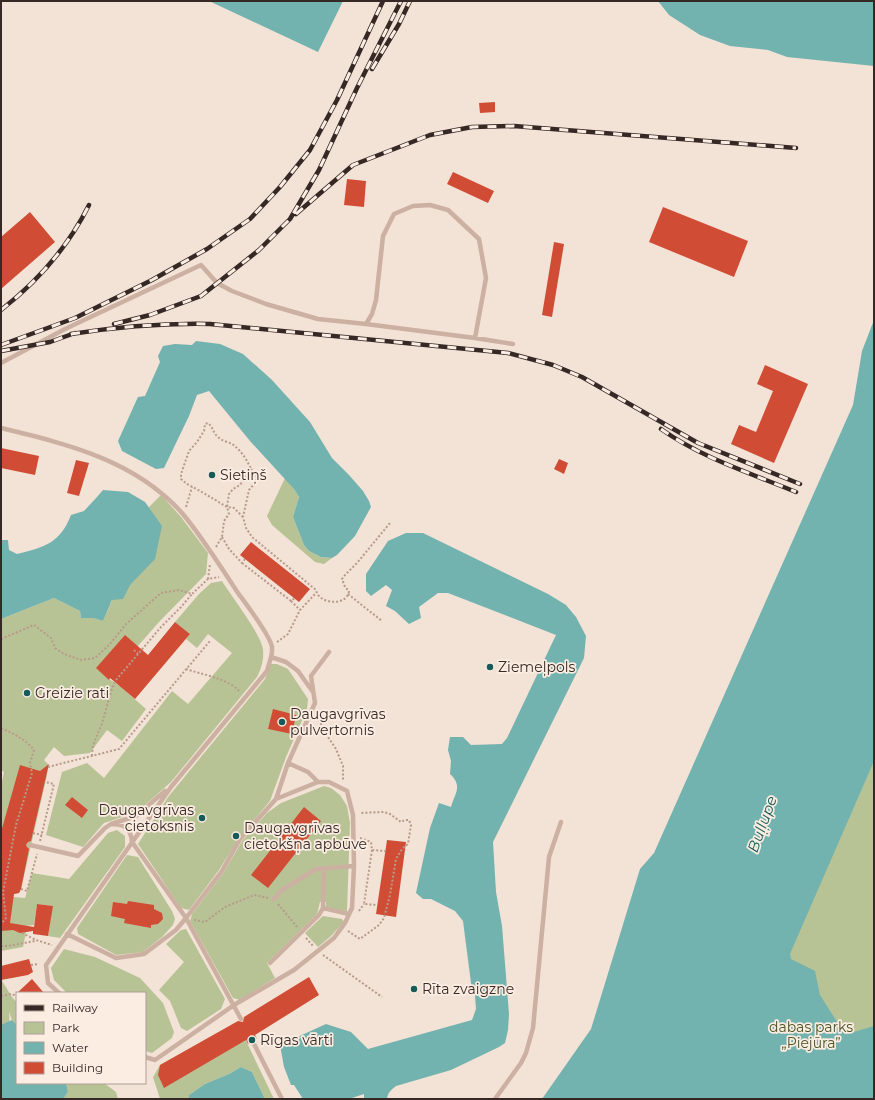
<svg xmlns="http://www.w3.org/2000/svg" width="875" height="1100" viewBox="0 0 875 1100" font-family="Montserrat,sans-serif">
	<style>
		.green { fill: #b8c395 }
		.water { fill: #72b2af }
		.building { fill: #d14c35 }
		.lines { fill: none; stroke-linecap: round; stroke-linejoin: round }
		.path { stroke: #b89a8b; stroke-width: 2; stroke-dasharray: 2 2; stroke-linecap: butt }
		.lane { stroke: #ccb0a1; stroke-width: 4.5 }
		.rail-casing { stroke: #352825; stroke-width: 4.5 }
		.rail { stroke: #fbede2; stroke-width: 3; stroke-dasharray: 9; stroke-linecap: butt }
		.poi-dot { fill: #175a58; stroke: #fbede2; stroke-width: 1.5 }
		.labels { text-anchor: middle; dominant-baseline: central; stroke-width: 3.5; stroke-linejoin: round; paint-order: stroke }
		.poi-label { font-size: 14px; fill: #352825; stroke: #fbede2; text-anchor: start }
		.park-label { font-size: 14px; fill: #495626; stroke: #fbede2 }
		.water-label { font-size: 15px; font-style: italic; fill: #175a58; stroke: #fbede2 }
	</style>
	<rect width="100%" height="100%" fill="#f3e2d6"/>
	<!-- green -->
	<path class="green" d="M285 478 294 489 299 497 293 517 304 545 309 551 321 557 332 558 324 564 315 562 272 525 267 516Z
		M161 495 181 517 208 553 206 574 159 622 109 679 121 687 146 709 122 741 107 730 90 753 64 756 54 747 44 760 48 764 47 775 21 889 19 893 14 894 13 897 25 898 32 873 69 879 108 833 117 830 125 836V847L60 938 48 936 52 906 37 904 34 925 25 926 26 932 23 947 1 951V786L4 772 1 770V619L54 598 80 611 81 618H93L103 621 149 518V507Z
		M222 581C231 596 262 635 263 650 264 660 261 669 257 677L171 782 137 812 104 823 83 847 46 835 62 772 87 763 104 778 172 691 188 704 232 653 208 634 197 648 186 639 190 634 175 622 199 594 211 583Z
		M271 664H277L288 669 308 699 307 709 286 757 270 801 239 838 219 870 189 910 181 908 138 844 168 797 265 679Z
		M874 741V1099H710Z
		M324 786 331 788 340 795 347 806 350 823 347 911 326 908V902H320L317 914 267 963 275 978 240 1000 233 998 190 921 192 914 224 872 242 841 267 813 281 803Z
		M127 855 138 857 172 911 175 919 173 925 162 937 143 952 116 955 78 934 77 928Z
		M323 916 342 919 344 922 331 936 318 947 305 933Z
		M186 929 225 999 221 1009 187 1031 181 1028 170 1001 159 990 184 962 166 944 181 930Z
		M64 949 95 957 140 978 163 1003 174 1032 172 1038 152 1053 145 1051V993H67L54 980 51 968Z
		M1 981H2L12 997 17 1003V1025L12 1020 9 1012 10 1028 1 1026Z
		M237 1022 274 1099H265L252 1072 241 1067 229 1074 205 1084 189 1095V1099H160L153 1077 160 1065Z
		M66 1083H104L116 1092 118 1099H63L68 1092Z"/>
	<!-- water -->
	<path class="water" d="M209 1H343L318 52Z
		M658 1H874V66L787 57 768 50 730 46 700 35 669 15Z
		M874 320V761L790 954 791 959 815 971 820 995 839 1025 840 1030 847 1034 874 1026V1099H542L591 1029 640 869 654 853 853 405 862 351Z
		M196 341 220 344 243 354 272 380 310 422 332 458 349 475 363 491 369 501 371 507 355 536 337 555 332 558 321 557 309 551 304 545 293 517 299 497 294 489 250 441 209 391 197 395 189 416 164 468 156 469 122 451 118 441 138 397 145 396 160 362 158 356 163 346 175 344 192 345Z
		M103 490 128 492 145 502 162 526 155 559 130 585 123 599 112 600 103 621 93 618H81L80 611 54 598 1 619V540H8L9 550 17 554C45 547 60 543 71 515L84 511 97 497Z
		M406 533H423L548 594 566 605 576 617 586 636 584 658 493 842 496 892 502 926 509 1014 508 1030 505 1043 499 1047 451 1070 396 1086C391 1090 388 1092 387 1099H364V1094L349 1099H303L294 1085H291L284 1067 280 1045 326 1024 351 1032 368 1049 472 1020 476 1009 475 996 471 983 463 921 455 911 431 899H423L416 893 430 828 439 803 451 807C455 793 463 786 450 774L451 761 448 750 450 737H463L471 745 502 744 507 738 556 635 448 593H438L419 607 421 618 409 624 395 611 386 606 392 590 386 585 371 596 366 591V574L388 541Z
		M12 1020 17 1025V1083H66L68 1092 63 1099H1V1025Z
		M241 1067 252 1072 265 1099H189V1095L205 1084 229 1074Z"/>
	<!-- building -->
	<path class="building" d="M495 102V112L480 113 479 103Z
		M453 172 494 191 488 203 447 184Z
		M347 179 366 181 364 207 344 205Z
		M663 207 748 241 734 277 649 242Z
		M30 212 55 242 1 289V237Z
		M554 242 564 244 552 317 542 315Z
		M765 365 808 384 774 463 731 444 739 425 756 432 773 391 757 384Z
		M1 448 39 456 35 475 1 468Z
		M559 459 568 463 564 474 554 469Z
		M76 460 89 463 79 496 67 493Z
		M251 542 310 589 299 602 240 555Z
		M175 622 190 634 135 699 110 678 109 680 96 668 125 635 148 655Z
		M273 709 296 715 292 734 268 729Z
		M49 764 31 841 28 842 26 845 27 847 29 849 21 889 19 893 14 894 10 923 34 927 37 904 53 906 48 936 33 934V931L20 933 13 930 1 931V832L20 765 40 771Z
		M72 797 88 810 82 818 65 805Z
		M304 807 321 821 268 888 251 875Z
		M387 840 406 842 396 917 376 914Z
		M128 901 154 905V909L162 913 163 919 158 924 151 925V928L124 923 125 919 111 916 113 902 127 904Z
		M29 959 33 972 28 975 1 980V966Z
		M309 977 319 995 255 1035 257 1039 253 1036 250 1037 248 1039 249 1043 248 1044 246 1040 164 1088 158 1075 160 1065 238 1021 243 1022 244 1017Z
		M32 979 44 993H17Z"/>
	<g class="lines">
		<!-- path -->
		<path class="path" d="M251 469 257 477 256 482 249 490 243 517 246 528 252 537 316 590C318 604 347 607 349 591L345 587 342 579 345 575 357 563 390 523
			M186 507 192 487
			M222 537 229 549 242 563 245 559
			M216 547 222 537 224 521 229 514 227 507 229 494 233 489 240 485 251 469C247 460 241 450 232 444 228 442 222 441 218 437 213 433 213 427 208 423L205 424 204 431 197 442 189 451 181 474V479L187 484 202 492 227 507 234 508 243 517
			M242 563 291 601 295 598
			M208 579 210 564
			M348 594 382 621
			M291 601 300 610
			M1 639 34 625 51 638 55 648 64 654 81 660 95 658 110 644 126 624 161 593 179 590 192 594 208 579 219 577
			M277 642 288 634 300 610 316 593
			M134 650 138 654
			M186 669C200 674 234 680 240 693
			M317 716 326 734 336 749 343 766V781
			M1 728C14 734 25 739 34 750L30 763 32 773 16 825 3 892 6 918 1 924
			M92 756C92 744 98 734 102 723 107 708 109 694 116 680L161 627 181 607 192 594
			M48 767 119 749 210 641
			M33 833 42 835
			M360 838 371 842 372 850 385 851
			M40 841 54 784 45 782
			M372 850 364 904 377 905
			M21 889 27 891 37 854
			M278 904 297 927
			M359 911 364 904
			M194 920 205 922 225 907 254 895 268 898
			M348 931 360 939 379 925 384 918 390 895 396 859 402 849 408 844 411 825 409 820H405L401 822 390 814 384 812 360 813
			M22 933 36 940 52 945
			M306 938 314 947
			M1 946H8L35 941
			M323 955 382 997
			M31 965 39 964
			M1 996 11 994 17 996"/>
		<!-- lane -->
		<path class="lane" d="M366 324 475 338 513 344
			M1 363 65 329 201 265 217 283 232 291 266 304 318 319 366 324 372 314 376 300 383 236 394 214 413 206 430 205 448 210 479 239 486 278 475 338
			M1 428C67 444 135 460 182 513 203 538 220 566 238 593 246 604 270 635 272 647 273 655 269 663 267 671L171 787 46 965 48 983 59 993
			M271 657 286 662 298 671 313 692
			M288 763 308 772 318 782
			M30 845 78 856 105 828 111 824 136 816 165 791
			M274 899 282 890 316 869 354 866
			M323 908 349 914
			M67 934 116 958 144 954 176 930 186 918 132 842C131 828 124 824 111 824
			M270 963 319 915 323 908 324 868
			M241 1019 186 918 222 871 240 839 276 799 288 763 315 703 311 676 329 652
			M252 1040 282 1099
			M145 1057 155 1060 234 1005 294 970 334 938 345 923 352 908 354 866 353 815 347 791 329 782H318L276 799
			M495 1099 521 1063 526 1053 533 1028 549 857 561 822"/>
		<defs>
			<path id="rail" d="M372 69 399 24 410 1
				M296 214 353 165 389 151 430 135 472 127 514 126 796 148
				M1 310C37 282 68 247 89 205
				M114 324 150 315 201 296 259 250 290 219 319 170 357 88 401 1
				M71 334C117 327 163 323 210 324L508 353 553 365 582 377 698 443 800 484
				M1 345 75 318 152 280 207 249 250 219 280 187 310 150 337 100 383 1
				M1 351 50 342 75 333
				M661 429C702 458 750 473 796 492"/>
		</defs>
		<!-- rail casing -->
		<use href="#rail" class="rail-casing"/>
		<!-- rail -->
		<use href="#rail" class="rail"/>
	</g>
	<!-- markers -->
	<g class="poi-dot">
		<circle cx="212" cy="475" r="4"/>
		<circle cx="490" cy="667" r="4"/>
		<circle cx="27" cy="693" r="4"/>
		<circle cx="282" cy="722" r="4"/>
		<circle cx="202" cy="818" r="4"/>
		<circle cx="236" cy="836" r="4"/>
		<circle cx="414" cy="989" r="4"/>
		<circle cx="252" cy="1040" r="4"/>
	</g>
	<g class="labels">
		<!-- poi labels -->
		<g class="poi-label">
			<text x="220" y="475">Sietiņš</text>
			<text x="498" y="667">Ziemeļpols</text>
			<text x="35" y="693">Greizie rati</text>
			<text x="290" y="714">Daugavgrīvas<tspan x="290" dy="16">pulvertornis</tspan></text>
			<text x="194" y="810" text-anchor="end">Daugavgrīvas<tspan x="194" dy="16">cietoksnis</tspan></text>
			<text x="244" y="828">Daugavgrīvas<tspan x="244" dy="16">cietokšņa apbūve</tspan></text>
			<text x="422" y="989">Rīta zvaigzne</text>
			<text x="260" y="1040">Rīgas vārti</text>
		</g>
		<!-- park labels -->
		<g class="park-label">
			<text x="811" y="1027">dabas parks<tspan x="811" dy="16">„Piejūra”</tspan></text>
		</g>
		<!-- water labels -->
		<g class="water-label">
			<text transform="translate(762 824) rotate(-70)">Buļļupe</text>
		</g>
	</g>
	<!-- border -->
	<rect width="875" height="1100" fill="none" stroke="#352825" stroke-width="4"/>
	<!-- legend -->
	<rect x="16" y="992" width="130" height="92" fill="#fbede2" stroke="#ac9e96"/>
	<rect x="24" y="1005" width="20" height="6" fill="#352825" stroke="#ac9e96"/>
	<text x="52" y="1012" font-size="12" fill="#352825">Railway</text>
	<rect x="24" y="1022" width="20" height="12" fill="#b8c395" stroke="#ac9e96"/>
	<text x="52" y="1032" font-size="12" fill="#352825">Park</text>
	<rect x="24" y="1042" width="20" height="12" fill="#72b2af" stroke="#ac9e96"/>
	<text x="52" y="1052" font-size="12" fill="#352825">Water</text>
	<rect x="24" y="1062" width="20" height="12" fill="#d14c35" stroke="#ac9e96"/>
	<text x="52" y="1072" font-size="12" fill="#352825">Building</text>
</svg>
